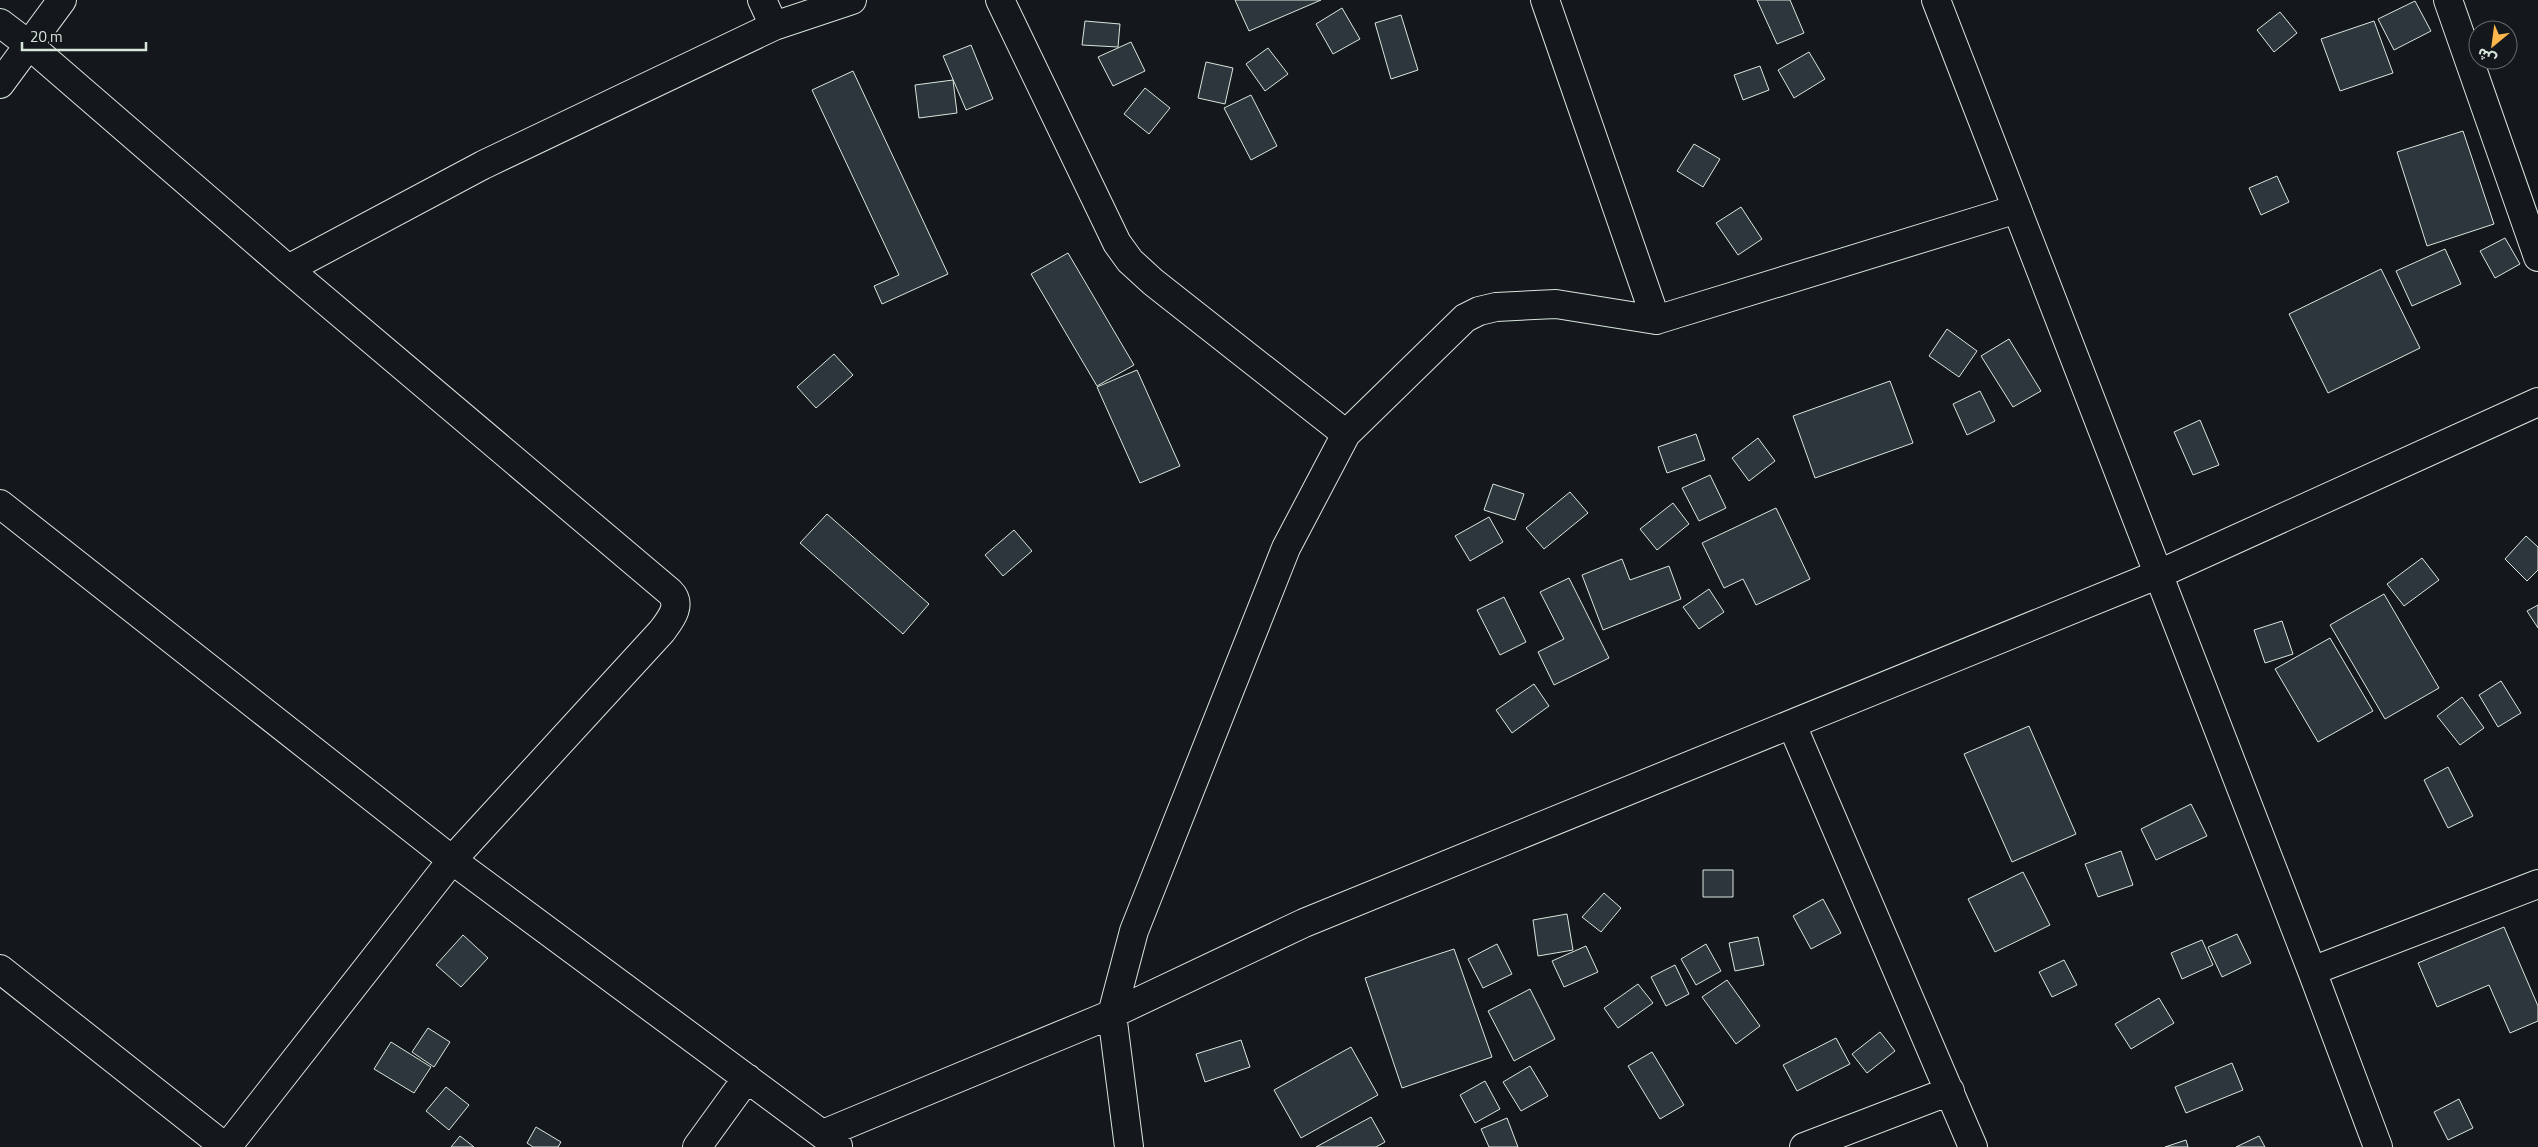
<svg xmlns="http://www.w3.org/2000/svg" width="2538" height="1147" viewBox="0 0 2538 1147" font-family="'Titillium Web','Noto Sans Arabic',sans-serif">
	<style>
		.building { fill: #2c363c; stroke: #d8e6dc }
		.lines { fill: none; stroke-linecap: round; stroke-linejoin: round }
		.minor-casing { stroke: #d8e6dc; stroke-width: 30 }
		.major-casing { stroke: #d8e6dc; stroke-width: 30 }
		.minor { stroke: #14181c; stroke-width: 28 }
		.major { stroke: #14181c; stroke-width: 28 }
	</style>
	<rect width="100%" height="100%" fill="#14181c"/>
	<!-- building -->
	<path class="building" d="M1235 0H1321L1249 31Z
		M1757 0H1790L1804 33 1777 44Z
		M2415 1 2431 31 2394 50 2378 19Z
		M1342 8 1360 39 1333 54 1316 24Z
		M2280 12 2297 33 2274 52 2257 30Z
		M1401 15 1418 70 1391 79 1375 23Z
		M1085 21 1120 24 1118 47 1082 45Z
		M2374 21 2393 73 2340 91 2321 39Z
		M1131 42 1145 71 1113 86 1098 57Z
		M971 45 993 99 966 110 943 56Z
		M1268 48 1288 74 1265 91 1246 64Z
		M1809 52 1825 79 1794 98 1778 70Z
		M1206 62 1233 68 1225 104 1198 98Z
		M1760 66 1769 90 1743 100 1734 75Z
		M853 71 948 274 882 304 874 286 899 275 812 90Z
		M953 80 957 113 919 118 915 85Z
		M1145 88 1170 108 1149 134 1124 114Z
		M1251 95 1277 146 1251 160 1224 108Z
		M2463 131 2494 224 2427 246 2397 152Z
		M1694 144 1720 159 1703 187 1677 171Z
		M2277 176 2289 202 2261 215 2249 188Z
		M1741 207 1762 239 1738 255 1716 223Z
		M2505 238 2520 264 2495 278 2480 251Z
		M2445 249 2461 284 2412 306 2396 271Z
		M1068 253 1134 365 1097 386 1031 274Z
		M2381 269 2420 348 2328 393 2289 314Z
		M1947 329 1977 351 1959 377 1929 356Z
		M2009 339 2041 391 2013 407 1981 356Z
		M834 354 853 375 816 408 797 387Z
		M1137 370 1180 466 1140 483 1097 387Z
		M1890 381 1913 443 1815 478 1793 416Z
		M1980 391 1995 421 1967 435 1953 404Z
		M2200 420 2219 465 2193 475 2174 432Z
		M1696 434 1705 460 1667 473 1658 447Z
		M1758 438 1775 461 1749 481 1732 458Z
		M1710 475 1726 508 1699 521 1682 488Z
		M1493 484 1524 494 1515 520 1484 510Z
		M1570 492 1588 513 1544 549 1526 528Z
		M1673 503 1689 524 1657 550 1640 529Z
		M1776 508 1810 579 1756 605 1743 579 1724 588 1702 543Z
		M827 514 929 604 903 634 800 543Z
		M1489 517 1503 542 1470 561 1455 536Z
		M1014 530 1032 551 1003 576 985 555Z
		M2526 536 2538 547V570L2527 581 2505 559Z
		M2422 558 2439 580 2404 606 2387 584Z
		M1622 559 1630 580 1669 566 1681 599 1603 630 1582 575Z
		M1569 578 1609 658 1554 685 1538 652 1564 639 1540 592Z
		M1709 589 1724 612 1699 629 1683 607Z
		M2384 594 2439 688 2385 719 2330 625Z
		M1504 597 1526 642 1500 655 1477 610Z
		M2538 605V628L2527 611Z
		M2282 621 2293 654 2265 663 2254 630Z
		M2330 638 2373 711 2318 742 2275 669Z
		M2501 681 2521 713 2498 727 2479 695Z
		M1534 684 1549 706 1512 733 1496 710Z
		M2462 697 2484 728 2460 745 2437 716Z
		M2029 726 2076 834 2012 862 1964 754Z
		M2448 767 2473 816 2448 828 2424 780Z
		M2191 804 2207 836 2156 860 2141 829Z
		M2121 851 2133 885 2098 897 2085 864Z
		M1703 870H1733V897H1703Z
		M2023 872 2050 925 1995 952 1968 899Z
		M1604 893 1621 908 1601 932 1582 917Z
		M1823 899 1841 933 1811 949 1793 916Z
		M1567 914 1573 950 1538 956 1533 920Z
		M2504 927 2538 1006V1021L2510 1033 2489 985 2437 1007 2418 963Z
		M2237 934 2251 963 2222 977 2208 947Z
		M463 935 488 958 461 987 436 965Z
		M1758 937 1764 965 1735 971 1729 943Z
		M2202 940 2213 965 2182 979 2171 953Z
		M1497 944 1512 974 1483 988 1468 959Z
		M1706 944 1721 971 1696 985 1681 959Z
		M1586 946 1598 972 1564 987 1552 961Z
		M1454 949 1492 1057 1402 1088 1365 978Z
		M2064 960 2077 985 2052 997 2039 972Z
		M1675 965 1689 994 1666 1006 1651 977Z
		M1727 980 1760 1026 1736 1044 1702 997Z
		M1638 984 1653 1003 1618 1028 1604 1008Z
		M1530 989 1555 1039 1514 1061 1488 1011Z
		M2159 998 2174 1023 2131 1049 2115 1024Z
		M428 1028 450 1042 434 1067 412 1052Z
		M1880 1032 1895 1051 1867 1073 1852 1054Z
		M1836 1038 1850 1064 1797 1091 1783 1065Z
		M1241 1040 1250 1067 1205 1082 1196 1054Z
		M391 1042 431 1067 414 1093 374 1069Z
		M1351 1047 1378 1095 1301 1138 1274 1090Z
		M1652 1052 1684 1105 1660 1119 1628 1066Z
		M2232 1063 2243 1090 2186 1113 2175 1087Z
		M1530 1066 1548 1096 1521 1111 1503 1082Z
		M1485 1081 1500 1109 1475 1123 1460 1095Z
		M446 1087 469 1105 449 1130 426 1111Z
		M2459 1099 2473 1128 2448 1140 2434 1112Z
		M1371 1117 1385 1142 1376 1147H1316Z
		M1507 1118 1518 1147H1489L1481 1129Z
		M536 1127 561 1142 558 1147H533L527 1143Z
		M460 1136 474 1147H451Z
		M2259 1136 2265 1147H2236Z
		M2186 1140 2188 1147H2165Z"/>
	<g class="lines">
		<defs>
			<path id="minor" d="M762 0 774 26
				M1000 0 1117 243 1130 261 1153 282 1346 434
				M1545 0 1656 320
				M1936 0 2312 971 2378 1147
				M2448 0 2538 257
				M0 23 29 45 288 269 670 592C683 605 670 620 662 631L452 860 227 1147
				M288 269 483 165 774 26 852 0
				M0 504 452 860 838 1146
				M1792 725 1973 1147
				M0 969 225 1147
				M2312 971 2538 884
				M823 1134 1112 1014 1304 923 2159 574 2538 402
				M697 1147 747 1078
				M1129 1147 1112 1014 1134 931 1286 548 1346 434 1465 318 1479 311 1496 307 1556 304 1656 320 2017 209
				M1804 1147 1950 1091"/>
			<path id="major" d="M0 84 62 0"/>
		</defs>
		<!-- minor casing -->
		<use href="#minor" class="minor-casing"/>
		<!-- major casing -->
		<use href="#major" class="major-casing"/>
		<!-- minor -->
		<use href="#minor" class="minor"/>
		<!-- major -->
		<use href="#major" class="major"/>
	</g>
	<!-- north arrow -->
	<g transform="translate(2493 45) rotate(209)"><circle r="24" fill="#14181c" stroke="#626a69"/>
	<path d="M0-4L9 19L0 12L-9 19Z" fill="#ffb74d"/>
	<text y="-8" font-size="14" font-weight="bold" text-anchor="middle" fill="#d8e6dc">ش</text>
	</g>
	<!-- scale -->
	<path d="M22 42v8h124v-8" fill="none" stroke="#d8e6dc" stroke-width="2.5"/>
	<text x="30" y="42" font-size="15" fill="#d8e6dc" stroke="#14181c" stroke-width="4" paint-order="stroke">20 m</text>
</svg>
